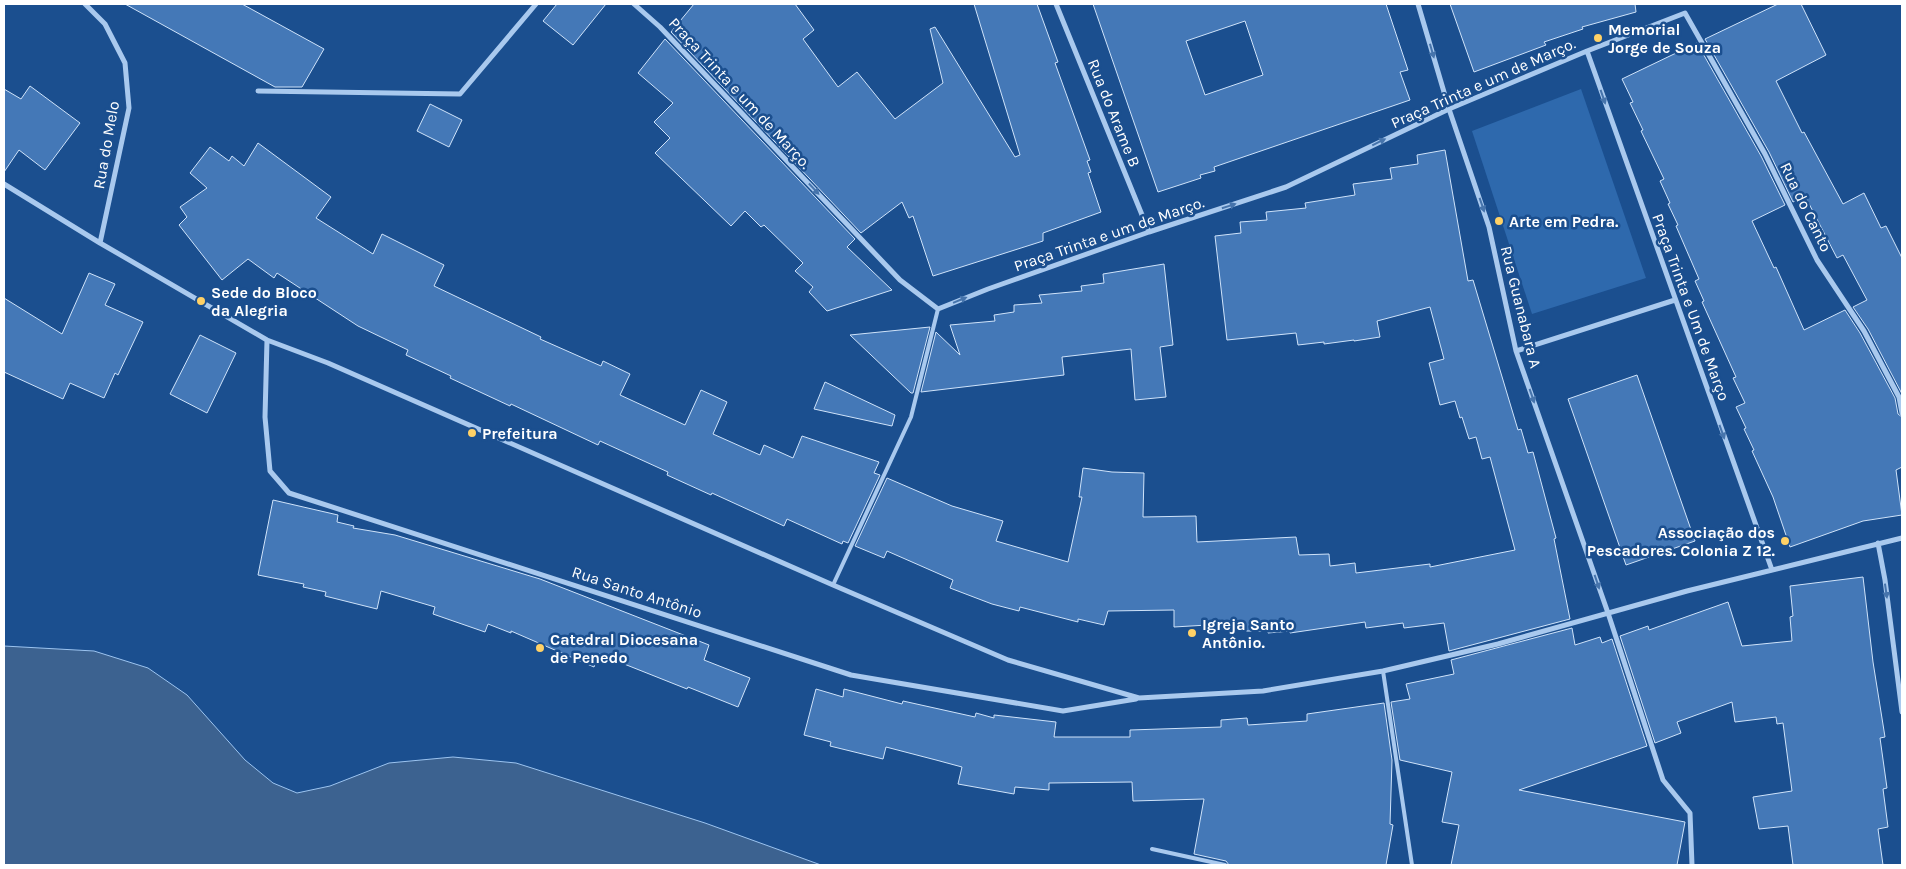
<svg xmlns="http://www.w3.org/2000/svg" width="1906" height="869" viewBox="0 0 1906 869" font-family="Karla,sans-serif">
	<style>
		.green { fill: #2e69ad }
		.water { fill: #3c6290; stroke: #9cc4f0 }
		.building { fill: #4478b7; stroke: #cfe3fa; fill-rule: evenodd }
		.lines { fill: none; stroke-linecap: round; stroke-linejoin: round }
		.service { stroke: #a9c9ee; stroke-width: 4 }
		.minor { stroke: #a9c9ee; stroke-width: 5 }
		.oneway { fill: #4674ac }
		.poi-dot { fill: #ffd166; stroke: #1b4f8f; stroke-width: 2 }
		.labels { text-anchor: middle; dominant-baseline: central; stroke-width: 5; stroke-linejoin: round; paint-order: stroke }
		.poi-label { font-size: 16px; font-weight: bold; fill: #fff; stroke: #1b4f8f; text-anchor: start }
		.street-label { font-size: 16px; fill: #fff; stroke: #1b4f8f }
	</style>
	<rect width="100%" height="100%" fill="#1b4f8f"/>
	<!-- green -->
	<path class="green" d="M1581 89 1646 278 1532 314 1472 131Z"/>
	<!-- water -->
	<path class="water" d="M4 646 94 651 148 668 187 695 245 760 273 783 297 793 330 786 389 763 453 757 516 763 705 823 821 865H4Z"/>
	<!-- building -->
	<path class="building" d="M125 4H242L324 49 302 87H275Z
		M557 4H606L573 45 543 21Z
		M694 4H795L814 30 803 39 838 87 857 72 895 119 943 83 930 29 935 27 1015 157 1020 155 974 4H1037L1058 62 1055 63 1090 160 1087 161 1091 172 1088 173 1101 212 1043 233V241L933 276 913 216 909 218 902 202 861 233 671 32Z
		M1093 4H1386L1408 70 1400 72 1410 100 1214 167 1215 171 1200 175 1201 178 1158 192ZM1245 21 1263 75 1205 95 1186 41Z
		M1450 4H1635L1636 12 1582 27 1583 29 1544 42 1546 45 1474 72Z
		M1778 4H1801L1826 55 1776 81 1802 133 1804 132 1843 204 1864 193 1881 228 1886 226 1902 258V394L1868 329 1853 307 1867 300 1843 255 1837 258 1805 196 1793 202 1769 152 1705 39Z
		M665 39 855 239 847 247 892 290 827 311 809 292 813 287 795 271 803 263 764 225 761 227 745 211 731 226 655 153 670 138 654 122 673 103 638 73Z
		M1697 43 1761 156 1785 205 1752 221 1774 268 1776 267 1804 330 1845 310 1860 333 1895 398 1898 414 1902 417V467L1896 470 1902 515 1863 521 1790 547 1773 497 1752 451 1754 450 1744 429 1746 428 1736 407 1745 403 1733 378 1736 377 1702 302 1704 301 1695 281 1699 279 1676 226 1678 225 1668 204 1670 203 1660 181 1664 179 1641 131 1643 130 1630 103 1633 102 1622 79Z
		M30 86 80 123 45 170 19 150 4 172V89L21 99Z
		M430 104 462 120 449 147 417 131Z
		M258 143 331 197 316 218 373 254 382 234 444 265 434 286 541 337 540 339 601 366 603 361 630 374 620 395 685 425 701 390 727 402 713 434 760 455 764 445 793 458 802 436 879 462 874 473 880 475 848 543 843 541 842 544 787 519 784 526 712 493 711 495 667 475 668 472 600 441 598 445 511 404 510 406 450 378 451 376 406 355 408 350 358 326 277 273 274 278 248 259 222 280 179 225 187 217 180 207 207 188 190 173 210 147 229 161 232 156 244 166Z
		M1445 150 1468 281 1473 280 1518 430 1521 429 1528 453 1533 452 1556 538 1554 539 1570 619 1449 651 1444 623 1404 628 1403 623 1366 628 1365 622 1290 633V631L1268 633V631H1242L1241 623 1174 627V610L1108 611 1104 625 1078 619V622L1020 607 1019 611 992 604 950 588 953 580 887 551 884 558 855 546 887 478 952 506 1003 521 996 541 1068 562 1082 497H1079L1083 468 1112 472 1144 473 1143 517 1196 516 1197 542 1296 537 1299 555 1329 554 1330 566 1355 563 1356 573 1430 564V567L1515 550 1490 457 1482 459 1476 437 1469 439 1462 417 1460 418 1455 401 1440 405 1429 363 1444 359 1430 307 1377 321 1380 337 1354 341V340L1324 344V342L1298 345 1296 333 1227 340 1215 236 1241 233 1240 222 1267 220 1266 212 1306 208 1305 203 1355 195 1353 184 1392 179 1390 168 1418 164 1417 155Z
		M1164 264 1173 345 1160 347 1166 397 1135 400 1131 349 1062 357 1064 375 921 392 936 332 960 355 950 325 995 321 994 315 1014 312V305L1042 303 1039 295 1082 291 1081 286 1104 283 1103 274Z
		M89 273 115 284 105 305 143 322 118 375 115 373 104 398 70 383 63 399 4 372V298L62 334Z
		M930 327 913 393H911L850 335Z
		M200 335 236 353 207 413 170 394Z
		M1637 375 1695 541 1626 565 1568 399Z
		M825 382 895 415 892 426 814 409Z
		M273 500 338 515 337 522 354 526 353 528 395 535 540 579 709 645 704 660 750 678 738 707 688 687 687 689 599 654 594 667 511 631V633L488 624 485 632 433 614 435 607 381 591 377 609 325 596 326 592 303 587 304 584 258 575Z
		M1863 577 1873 662 1885 737 1880 738 1887 788 1883 789 1888 827 1878 829 1883 865H1793L1788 826 1759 829 1753 797 1792 791 1783 723 1777 724 1776 717 1735 722 1732 702 1677 722 1681 733 1655 743 1620 636 1648 626 1649 630 1728 602 1742 646 1792 641 1790 617 1793 616 1790 586Z
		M1572 628 1575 645 1600 637 1602 643 1612 639 1647 746 1519 790 1685 822 1677 865H1451L1459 825 1442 822 1452 772 1400 760 1391 702 1410 699 1406 684 1454 674 1451 660Z
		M816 689 843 697 844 689 902 704 903 701 975 717 976 713 994 718V715L1056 722 1054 737H1130V730L1221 727V720L1247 718 1248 725 1307 721V714L1384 703 1392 760 1390 824 1393 825 1386 865H1229L1226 861 1194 854 1204 799 1133 801 1132 782 1049 783V790L1015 787 1014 794 958 784 962 767 936 760 886 747 883 759 830 746 831 742 804 735Z"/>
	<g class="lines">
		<!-- service -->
		<path class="service" d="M833 585 911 417 938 309
			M1383 671 1412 865
			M1152 849 1225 865"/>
		<!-- minor -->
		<path class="minor" d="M85 4 105 24 125 63 129 108 100 243
			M634 4 660 27 900 280 938 309 988 289 1149 232 1286 187 1449 109 1587 51 1685 13 1765 154 1817 260 1864 331 1899 397 1902 413
			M1056 4 1149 232
			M1418 4 1449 109 1489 227 1516 351 1608 613 1663 780 1690 813 1692 865
			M1587 51 1772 570
			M258 91 460 94 536 4
			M4 184 100 243 267 340 328 363 833 585 1008 660 1139 698 1263 691 1383 671 1498 644 1687 591 1902 538
			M267 340 265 417 270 471 289 493 851 675 1063 711 1136 699
			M1516 351 1675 300
			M1878 543 1885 580 1902 712"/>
	</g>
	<!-- one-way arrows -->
	<defs><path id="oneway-solid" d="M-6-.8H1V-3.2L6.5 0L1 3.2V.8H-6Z" transform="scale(1.25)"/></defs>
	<g class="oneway">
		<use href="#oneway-solid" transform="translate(1432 51) rotate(74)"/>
		<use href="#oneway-solid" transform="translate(1603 97) rotate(71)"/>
		<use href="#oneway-solid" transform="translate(1379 142) rotate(-26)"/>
		<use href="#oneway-solid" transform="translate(814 189) rotate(47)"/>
		<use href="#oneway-solid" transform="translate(1482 205) rotate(71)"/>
		<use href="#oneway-solid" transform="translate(1229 206) rotate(-18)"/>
		<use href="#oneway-solid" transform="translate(960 300) rotate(-22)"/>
		<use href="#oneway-solid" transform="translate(1532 396) rotate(71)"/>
		<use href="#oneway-solid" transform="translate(1722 432) rotate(70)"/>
		<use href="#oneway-solid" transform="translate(1597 582) rotate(71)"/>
		<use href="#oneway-solid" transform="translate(1886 591) rotate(82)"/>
	</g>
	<!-- markers -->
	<g class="poi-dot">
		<circle cx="1598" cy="38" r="5"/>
		<circle cx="1499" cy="221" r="5"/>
		<circle cx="201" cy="301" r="5"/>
		<circle cx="472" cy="433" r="5"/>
		<circle cx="1785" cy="541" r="5"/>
		<circle cx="1192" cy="633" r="5"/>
		<circle cx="540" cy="648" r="5"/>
	</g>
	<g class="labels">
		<!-- poi labels -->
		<g class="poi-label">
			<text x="1608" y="29">Memorial<tspan x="1608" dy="18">Jorge de Souza</tspan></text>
			<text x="1509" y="221">Arte em Pedra.</text>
			<text x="211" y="292">Sede do Bloco<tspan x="211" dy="18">da Alegria</tspan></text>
			<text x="482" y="433">Prefeitura</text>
			<text x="1775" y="532" text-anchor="end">Associação dos<tspan x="1775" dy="18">Pescadores. Colonia Z 12.</tspan></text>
			<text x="1202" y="624">Igreja Santo<tspan x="1202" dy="18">Antônio.</tspan></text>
			<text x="550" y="639">Catedral Diocesana<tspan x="550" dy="18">de Penedo</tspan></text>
		</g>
		<!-- street labels -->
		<g class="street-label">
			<text transform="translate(1483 83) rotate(-24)">Praça Trinta e um de Março.</text>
			<text transform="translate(740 93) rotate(47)">Praça Trinta e um de Março.</text>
			<text transform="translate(1114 113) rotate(68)">Rua do Arame B</text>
			<text transform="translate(106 145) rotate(-80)">Rua do Melo</text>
			<text transform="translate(1806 207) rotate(64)">Rua do Canto</text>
			<text transform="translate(1109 234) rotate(-19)">Praça Trinta e um de Março.</text>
			<text transform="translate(1521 307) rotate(76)">Rua Guanabara A</text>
			<text transform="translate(1691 307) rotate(70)">Praça Trinta e Um de Março</text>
			<text transform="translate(637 592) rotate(18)">Rua Santo Antônio</text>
		</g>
	</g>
	<!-- border -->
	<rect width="1906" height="869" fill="none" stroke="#ffffff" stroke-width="10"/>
</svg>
